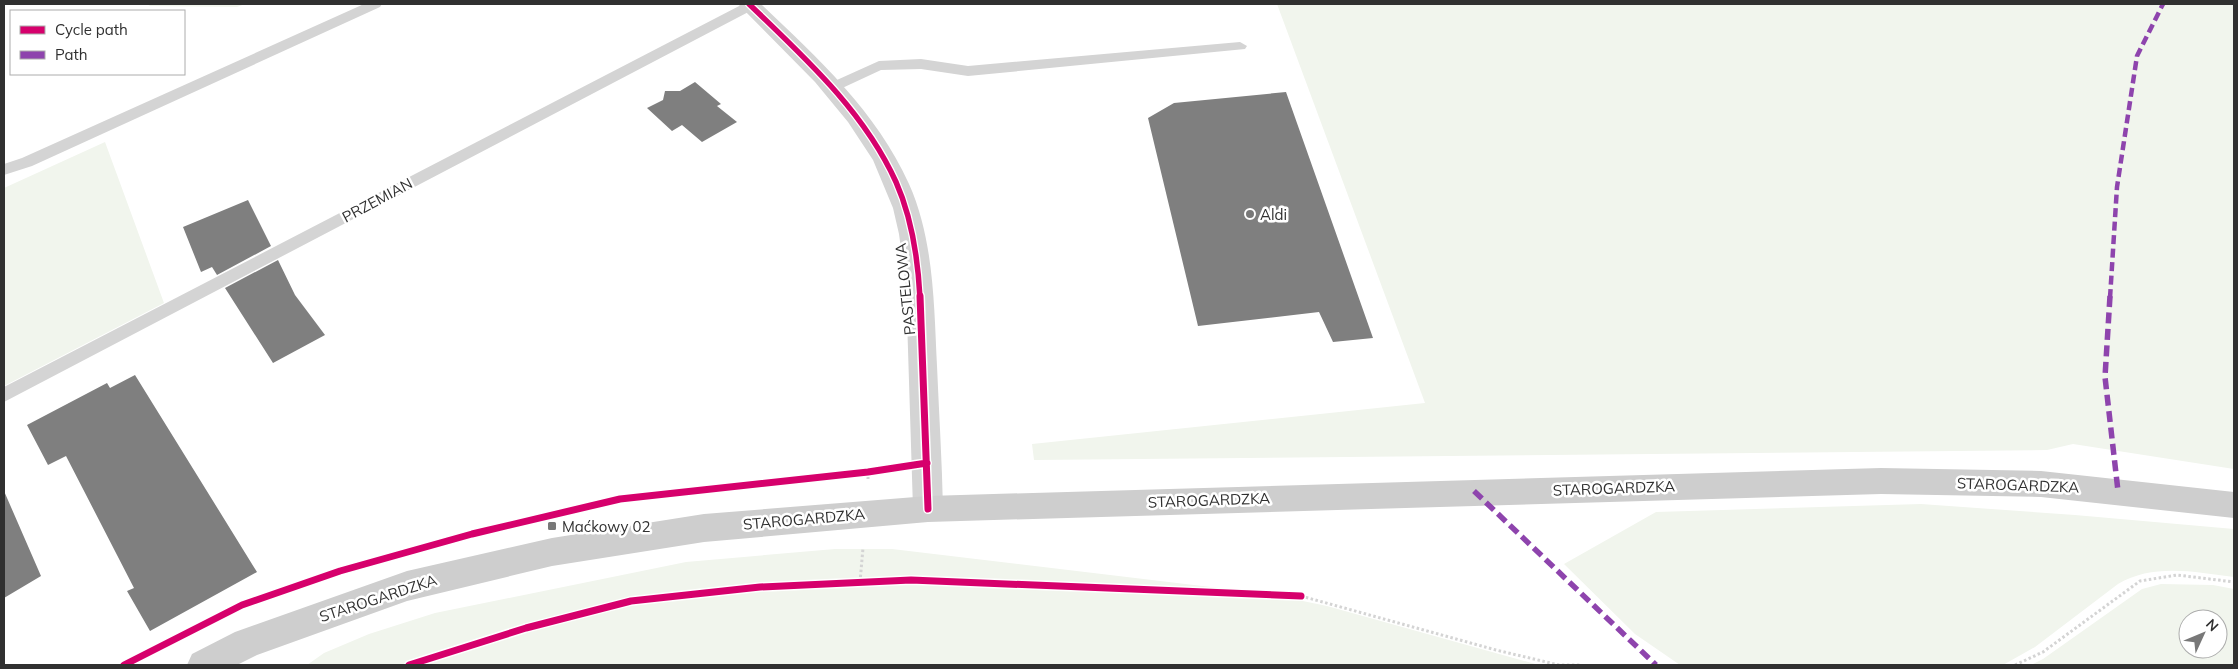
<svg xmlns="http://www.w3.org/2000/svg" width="2238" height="669" viewBox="0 0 2238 669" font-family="Mulish,sans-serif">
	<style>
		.green { fill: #f1f5ed; fill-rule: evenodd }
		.building { fill: #7f7f7f }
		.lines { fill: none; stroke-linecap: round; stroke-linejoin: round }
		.path { stroke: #d4d4d4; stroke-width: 3; stroke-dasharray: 2.5 2.5; stroke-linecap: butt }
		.lane { fill: #d4d4d4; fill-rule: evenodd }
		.street { fill: #d4d4d4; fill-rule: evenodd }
		.secondary { fill: #cecece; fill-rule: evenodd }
		.quiet-far1 { stroke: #8e44ad; stroke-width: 4.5; stroke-dasharray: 9 4.5; stroke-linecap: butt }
		.quiet { stroke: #8e44ad; stroke-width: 5.5; stroke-dasharray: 11 5.5; stroke-linecap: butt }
		.cycleway-far1-casing { stroke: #fff; stroke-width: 8 }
		.cycleway-casing { stroke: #fff; stroke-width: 10 }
		.cycleway-far1 { stroke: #d6006c; stroke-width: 5.5 }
		.cycleway { stroke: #d6006c; stroke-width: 7 }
		.poi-dot { fill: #787878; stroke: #fff; stroke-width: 2 }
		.labels { text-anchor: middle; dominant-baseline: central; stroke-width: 5; stroke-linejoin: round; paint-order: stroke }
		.street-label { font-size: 15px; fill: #303030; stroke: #fff }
		.poi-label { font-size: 15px; fill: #303030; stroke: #fff; text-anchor: start }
	</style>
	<rect width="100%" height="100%" fill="#fff"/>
	<!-- green -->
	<path class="green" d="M147 4H245L237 7 150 6Z
		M1277 4H2234V469L2073 444 2047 450 1034 460 1032 444 1425 403Z
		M105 142 164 303 4 386V188Z
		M1921 504 2075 515 2234 529V577C2195 572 2153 563 2118 584L2035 647 2003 665H1680L1635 634 1564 564 1656 512Z
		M835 549H892L1269 594 1327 606 1539 665H307L324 653 369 634 435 613 686 562Z
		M2161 584 2213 585 2234 589V665H2031L2043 659 2142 589ZM2188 619H2218V649H2188Z"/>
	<!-- building -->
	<path class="building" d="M695 82 721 104 717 106 737 122 702 142 682 125 672 131 647 108 663 100 665 91H680Z
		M1286 92 1373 338 1333 342 1319 312 1198 326 1148 118 1174 103Z
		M248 200 271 246 217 275 212 267 201 272 183 227Z
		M278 260 295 295 325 335 273 363 225 288Z
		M135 375 257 572 150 631 127 591 134 588 66 456 48 465 27 425 107 383 110 388Z
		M4 491 41 576 4 598Z"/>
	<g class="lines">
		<!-- path -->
		<path class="path" d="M868 472V479
			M860 582 863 548
			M1301 596 1496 650 1559 665H1581
			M2015 665 2043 652 2140 581 2177 575 2234 582"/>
		<!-- lane -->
		<path class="lane" d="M364 4H382L380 7 32 166 4 175V164L22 158Z
			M743 4 758 5 756 8 4 402V387Z
			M1240 42 1247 46 1245 49 968 76 921 69 881 70 838 90H828L826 87 828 84 879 61 921 59 968 66Z"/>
		<!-- street -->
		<path class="street" d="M738 4H761C817 57 877 112 909 184 934 240 934 305 937 366 939 413 942 461 943 509L939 518 928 522 917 518 913 509 906 286 899 234 893 208 873 160 848 122 815 82Z"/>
		<!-- secondary -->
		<path class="secondary" d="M1881 468 2041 471 2234 492V518L2041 497 1881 494 928 522 704 542 552 566 407 601 257 655 237 665H187L192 654 235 632 407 571 552 538 704 514 928 496Z"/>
		<!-- quiet-far1 -->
		<path class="quiet-far1" d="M2110 298 2117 187 2137 56 2163 4"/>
		<!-- quiet -->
		<path class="quiet" d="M2110 296 2105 377 2118 491
			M1474 491 1656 665"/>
		<defs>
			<path id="cycleway-far1" d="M749 4C804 57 864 111 896 182 912 218 918 259 920 298"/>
			<path id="cycleway" d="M920 296 928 509
				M124 665 242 605 340 571 472 534 620 499 868 472 927 463
				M409 665 526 628 631 601 760 587 911 580 1301 596"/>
		</defs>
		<!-- cycleway-far1 casing -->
		<use href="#cycleway-far1" class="cycleway-far1-casing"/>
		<!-- cycleway casing -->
		<use href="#cycleway" class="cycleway-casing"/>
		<!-- cycleway-far1 -->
		<use href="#cycleway-far1" class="cycleway-far1"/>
		<!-- cycleway -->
		<use href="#cycleway" class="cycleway"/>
	</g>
	<!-- markers -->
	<g class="poi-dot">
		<circle cx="1250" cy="214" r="5"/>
		<rect x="547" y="521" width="10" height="10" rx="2.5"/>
	</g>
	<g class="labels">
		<!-- street labels -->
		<g class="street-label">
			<text transform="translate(377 200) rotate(-28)">PRZEMIAN</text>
			<text transform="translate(905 289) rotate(-96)">PASTELOWA</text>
			<text transform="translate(2018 485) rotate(2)">STAROGARDZKA</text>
			<text transform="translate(1614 488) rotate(-2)">STAROGARDZKA</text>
			<text transform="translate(1209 500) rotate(-2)">STAROGARDZKA</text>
			<text transform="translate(804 519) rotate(-5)">STAROGARDZKA</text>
			<text transform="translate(378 598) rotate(-18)">STAROGARDZKA</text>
		</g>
		<!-- poi labels -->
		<g class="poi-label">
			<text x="1260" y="214">Aldi</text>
			<text x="562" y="526">Maćkowy 02</text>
		</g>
	</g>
	<!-- border -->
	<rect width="2238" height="669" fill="none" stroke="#303030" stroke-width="10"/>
	<!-- legend -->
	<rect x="10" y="10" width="175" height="65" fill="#ffffff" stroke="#acacac"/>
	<rect x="20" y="26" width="25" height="8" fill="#d6006c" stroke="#acacac"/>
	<text x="55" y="35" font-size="15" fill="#303030">Cycle path</text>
	<rect x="20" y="51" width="25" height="8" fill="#8e44ad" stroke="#acacac"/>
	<text x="55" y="60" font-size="15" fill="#303030">Path</text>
	<!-- north arrow -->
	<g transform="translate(2203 634) rotate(46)"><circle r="24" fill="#ffffff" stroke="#acacac"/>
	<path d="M0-4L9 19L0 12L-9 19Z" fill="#787878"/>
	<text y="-8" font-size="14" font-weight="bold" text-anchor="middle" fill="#303030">N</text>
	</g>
</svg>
